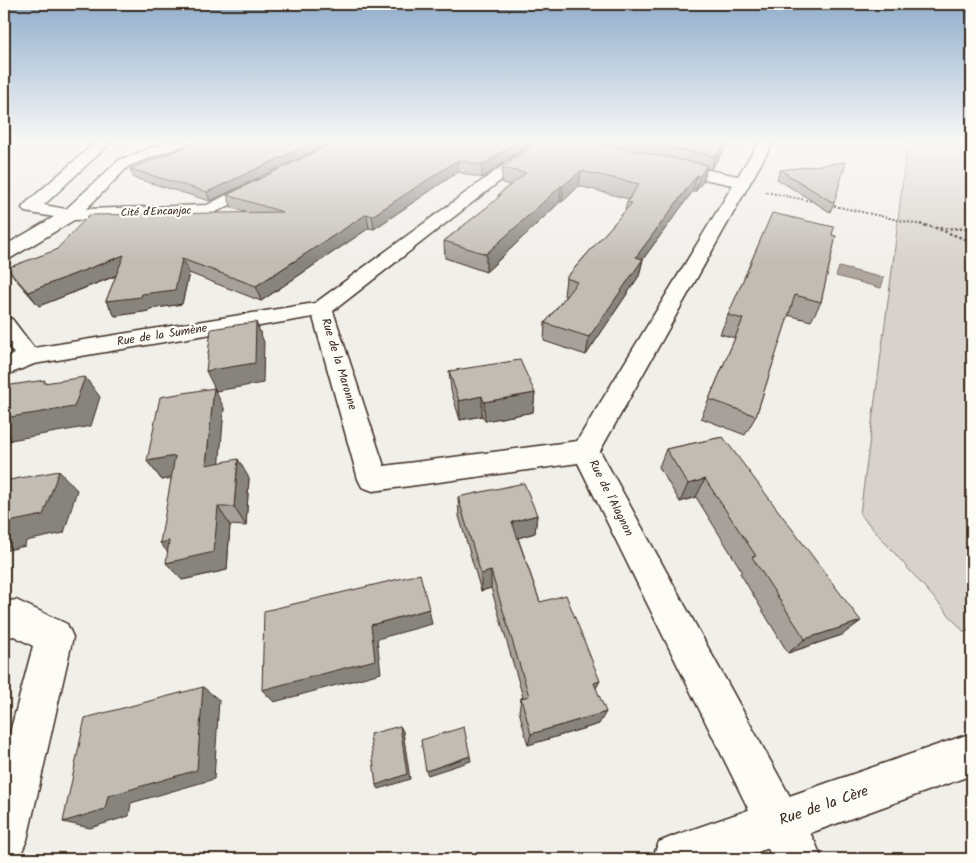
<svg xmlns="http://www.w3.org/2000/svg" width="976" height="863" viewBox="0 0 976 863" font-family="Kalam,sans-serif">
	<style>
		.green { fill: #d7d2cc; stroke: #897e75 }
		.water { fill: #aea69f; stroke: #80746b }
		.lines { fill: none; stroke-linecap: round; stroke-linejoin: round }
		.minor-casing { stroke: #3b2a1e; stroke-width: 3 }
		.tertiary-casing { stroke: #3b2a1e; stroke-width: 3 }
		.path-far1 { stroke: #3b2a1e; stroke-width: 2; stroke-dasharray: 2 2; stroke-linecap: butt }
		.path { stroke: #3b2a1e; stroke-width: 2.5; stroke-dasharray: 2.5 2.5; stroke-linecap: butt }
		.minor { fill: #fdfcf7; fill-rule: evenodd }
		.tertiary { fill: #fdfcf7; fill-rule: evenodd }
		.wall { fill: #a6a29b; stroke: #3b2a1e }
		.shaded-wall { fill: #87847e; stroke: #3b2a1e }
		.building { fill: #c1bcb4; stroke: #3b2a1e }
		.labels { text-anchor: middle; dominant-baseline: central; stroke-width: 4.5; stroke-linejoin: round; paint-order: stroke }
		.far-street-label { font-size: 11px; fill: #3b2a1e; stroke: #fdfcf7 }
		.street-label { font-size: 12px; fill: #3b2a1e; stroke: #fdfcf7 }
		.near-street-label { font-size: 15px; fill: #3b2a1e; stroke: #fdfcf7 }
	</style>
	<rect width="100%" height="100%" fill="#f1efea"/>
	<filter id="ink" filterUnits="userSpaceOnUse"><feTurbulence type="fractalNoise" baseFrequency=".02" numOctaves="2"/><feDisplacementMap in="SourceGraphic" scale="10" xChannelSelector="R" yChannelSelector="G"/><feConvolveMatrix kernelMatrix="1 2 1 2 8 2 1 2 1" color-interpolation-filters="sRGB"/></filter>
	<g filter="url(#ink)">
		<!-- green -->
		<path class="green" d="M907 142H972V630L964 632 860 514 894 255Z"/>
		<!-- water -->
		<path class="water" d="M839 267 884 278 881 288 836 276Z"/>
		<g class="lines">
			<defs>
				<path id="minor" d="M96 142H111L44 205 66 209 119 160 167 142H186L184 145 129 166 86 209 207 205 256 180H268L270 183 268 186 210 215 74 220 11 258 4 260V246L54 217 25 212 22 208 25 204Z
					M535 142H550L333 311 384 466 577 441 733 185 669 172 664 170 661 167 664 164 669 162 738 176 759 142H773L600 451 815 842 822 859H773L578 463 373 491 362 487 358 479 313 317 34 364 4 376V358L14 354 4 340V317L12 319 34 348 315 303Z
					M16 600 67 624 73 637 27 840 20 856 14 859H4V755L33 646 14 636 4 638V602Z"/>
				<path id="tertiary" d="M972 733V775L738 859H652L659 842 676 835Z"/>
			</defs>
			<!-- minor casing -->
			<use href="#minor" class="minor-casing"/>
			<!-- tertiary casing -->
			<use href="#tertiary" class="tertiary-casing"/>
			<!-- path-far1 -->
			<path class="path-far1" d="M955 142 970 150
				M970 150 972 158
				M766 192 816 202
				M830 205 926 226"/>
			<!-- path -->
			<path class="path" d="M920 224 936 228
				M972 229 936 228 972 242"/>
			<!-- minor -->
			<use href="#minor" class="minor"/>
			<!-- tertiary -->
			<use href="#tertiary" class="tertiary"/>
		</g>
		<!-- wall -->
		<path class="wall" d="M198 142H333L210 201 134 178 130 169Z
			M335 142H533L482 178 458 172 374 229 369 228 261 301 189 273 182 304 150 309 149 311 115 316 106 301 116 276 39 306 18 282 7 268 245 212 232 208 227 195Z
			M537 142H729L728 145 711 169 707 168 703 181 695 192 693 191 643 259 639 276 586 355 544 341 545 323 566 296H564L566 278 625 211 627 202 629 199 579 186 562 202H560L486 272 445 258 444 241 491 204 498 198V195L510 185 502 183V168Z
			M780 170 834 203 830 212 777 179Z
			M832 235 821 302 811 321 788 315 756 416 745 435 701 418 735 338 720 334 728 315Z
			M449 371 535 393 533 412 485 421 482 416 460 420 451 390Z
			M224 408 219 462 249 478 246 526 230 525 227 570 182 580 168 552 171 478 162 480 147 461Z
			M723 437 842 635 788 653 740 573 742 571 696 497 680 502 659 467 666 449Z
			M458 497 537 515 535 533 518 538 540 602 596 688 599 724 528 745 519 711 521 698 523 697 491 588 481 591 459 516Z"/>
		<!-- shaded-wall -->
		<path class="shaded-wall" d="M314 142H333L210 201 207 192Z
			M517 142H533L482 178V165Z
			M726 142H729L728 145 711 169 715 156Z
			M458 160V172L374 229 372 216Z
			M707 165 703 181 695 192 700 176Z
			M581 171 579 186 562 202 563 186Z
			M697 175 693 191 643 259 639 276 586 355 589 337 636 257Z
			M561 186 560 202 486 272V254Z
			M367 214 369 228 261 301 256 286Z
			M124 255 132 269 39 306 28 292Z
			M182 259 189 273 182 304 150 309 149 311 115 316 106 301 142 294Z
			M256 322 264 342 263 383 216 391 206 371Z
			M85 377 100 397 91 426 5 441 4 439V418Z
			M214 388 224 408 218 484 206 465Z
			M535 393 533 412 485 421 484 402Z
			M482 396V416L460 420 459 401Z
			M175 456 188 475 162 480 147 461Z
			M238 459 249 478 246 526 234 507Z
			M59 471 77 490 64 533 26 541 25 546 4 551V523Z
			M705 479 696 497 680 502 688 484Z
			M218 507 230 525 227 570 182 580 166 563 175 561 160 543Z
			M537 515 535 533 511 540 512 522Z
			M491 571V588L481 591V574Z
			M429 609 432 624 377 639 381 673 274 702 262 690 371 625Z
			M861 621 842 635 788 653 805 639Z
			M600 681 593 694 594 683Z
			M203 687 219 700 214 779 131 803 129 816 90 828 63 822 108 796Z
			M606 712 599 724 528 745 531 734Z
			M400 726 403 731 410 779 379 789 376 785Z
			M470 756 471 761 428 775 426 771Z"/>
		<!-- building -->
		<path class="building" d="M198 142H314L207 192 130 169Z
			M335 142H517L482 165 458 160 372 216 367 214 256 286 182 259 175 290 142 294 141 297 106 301 124 255 28 292 7 268 56 250 89 215 283 212 227 195Z
			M538 142H590L707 165 700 176 697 175 636 257 643 259 589 337 545 323 577 282 566 278 632 203 627 202 639 184 581 171 563 186H561L486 254 444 241 491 204 501 195H498L526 173 502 168Z
			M637 142H726L715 156Z
			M846 162 834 203 780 170Z
			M772 213 834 227 832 235 836 236 821 302 795 295 756 416 709 399 743 319 728 315Z
			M256 322 255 363 206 371 211 329Z
			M520 360 535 393 484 402 482 396 459 401 449 371Z
			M85 377 74 407 4 418V386L45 380 44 383Z
			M214 388 206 465 238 459 234 507H218L214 552 166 563 169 541 160 543 175 456 147 461 160 397Z
			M723 437 861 621 805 639 752 557 756 556 705 479 688 484 666 449Z
			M59 471 43 515 4 523V481Z
			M524 483 537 515 512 522 540 602 566 595 600 681 594 683 606 712 531 734 521 698 529 696 491 571 481 574 458 497Z
			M420 574 429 609 371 625 375 660 262 690 264 611Z
			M203 687 197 770 108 796 105 809 63 822 85 718Z
			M400 726 407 774 376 785 370 734Z
			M464 727 470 756 426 771 421 740Z"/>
	</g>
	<!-- sky -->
	<linearGradient id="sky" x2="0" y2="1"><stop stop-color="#91aecb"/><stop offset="0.54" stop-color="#f9f8f6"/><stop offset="1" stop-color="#f9f8f6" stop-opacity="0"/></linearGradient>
	<rect width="976" height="262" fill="url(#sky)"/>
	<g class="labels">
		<!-- far-street labels -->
		<g class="far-street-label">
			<text transform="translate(156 212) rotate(-2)">Cité d'Encanjac</text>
		</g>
		<!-- street labels -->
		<g class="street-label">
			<text transform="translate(162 335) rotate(-9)">Rue de la Sumène</text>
			<text transform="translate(339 364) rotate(73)">Rue de la Maronne</text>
			<text transform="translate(611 498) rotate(63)">Rue de l'Alagnon</text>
		</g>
		<!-- near-street labels -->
		<g class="near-street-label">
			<text transform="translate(824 806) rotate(-19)">Rue de la Cère</text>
		</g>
	</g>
	<!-- margin -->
	<rect width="976" height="863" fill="none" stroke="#fdfcf7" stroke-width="20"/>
	<rect x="10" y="10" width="956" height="843" fill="none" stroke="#3b2a1e" stroke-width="2" filter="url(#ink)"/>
</svg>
